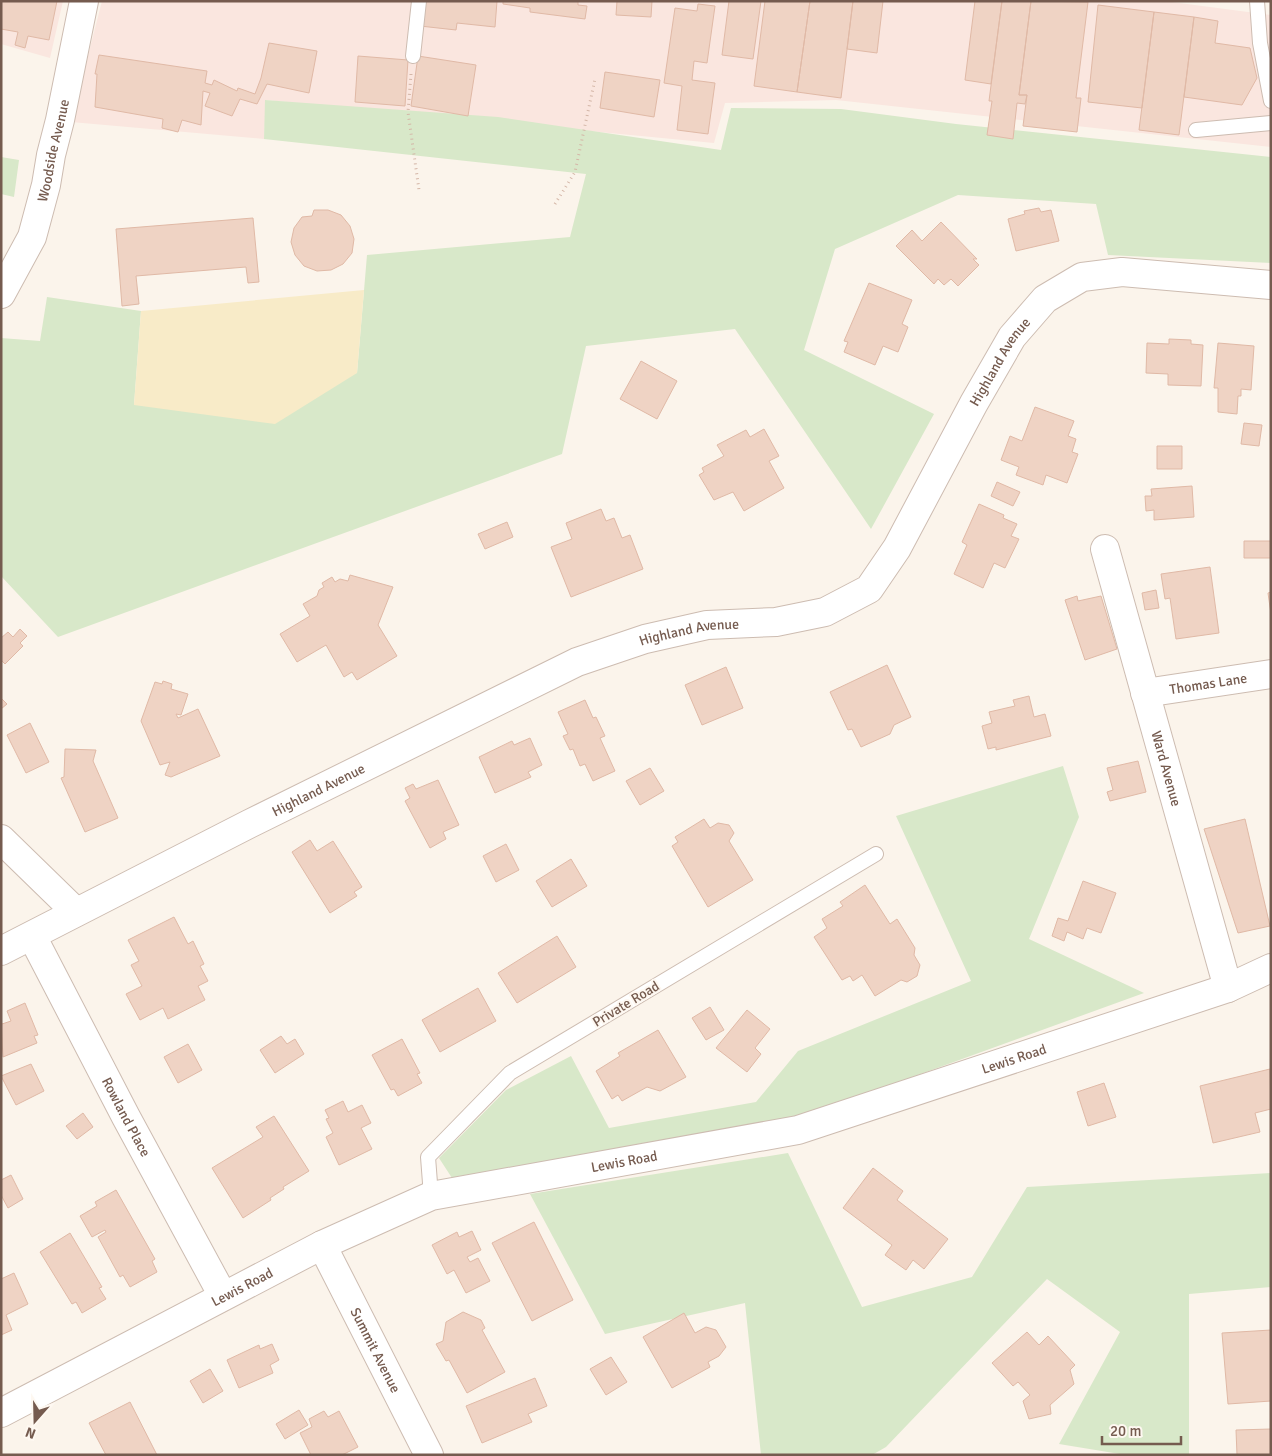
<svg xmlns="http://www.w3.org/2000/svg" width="1272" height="1456" viewBox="0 0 1272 1456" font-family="Signika,sans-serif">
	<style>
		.commercial { fill: #fae6df }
		.green { fill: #d8e8c9 }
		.sand { fill: #f8ebc8 }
		.building { fill: #efd3c4; stroke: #e0b9a6 }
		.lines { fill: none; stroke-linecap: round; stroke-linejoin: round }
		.lane-casing { stroke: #cdbcb1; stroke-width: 16 }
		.street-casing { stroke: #cdbcb1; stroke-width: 30 }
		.path { stroke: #d4b6a7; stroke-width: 3; stroke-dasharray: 1 4; stroke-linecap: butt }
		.lane { stroke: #fff; stroke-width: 14 }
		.street { stroke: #fff; stroke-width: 28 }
		.labels { text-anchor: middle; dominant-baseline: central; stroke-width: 4; stroke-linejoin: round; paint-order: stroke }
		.street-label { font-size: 14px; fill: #755b4f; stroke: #fef8f1 }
	</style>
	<rect width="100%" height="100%" fill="#fbf4eb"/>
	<!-- commercial -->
	<path class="commercial" d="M1 1H63L50 58 1 44Z
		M102 1H1164L1271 15V147L836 100 725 103 714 143 266 100 264 139 71 122Z"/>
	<!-- green -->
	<path class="green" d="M265 100 498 117 721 150 731 108 841 109 956 124 1271 157V263L1108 255 1096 204 958 195 835 249 804 350 934 414 871 529 735 329 586 346 562 454 58 637 1 576V338L40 341 47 297 141 311 134 405 357 373 367 255 570 237 586 174 264 139Z
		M1 157 19 160 14 197 1 194Z
		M1063 766 1079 817 1029 939 1144 993 791 1121 452 1178 439 1158 506 1090 571 1056 609 1128 756 1102 798 1051 971 981 896 816Z
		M788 1153 862 1307 972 1277 1027 1187 1271 1173V1287L1189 1294V1455H1126L1059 1444 1120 1332 1047 1279 886 1447 872 1455H761L745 1303 605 1334 530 1194Z"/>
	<!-- sand -->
	<path class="sand" d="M364 290 357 373 275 424 134 405 141 311Z"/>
	<!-- building -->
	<path class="building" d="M1 1H57L49 40 28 36 25 48 15 45 18 32 1 29Z
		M422 1H497L495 27 457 23 456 30 420 26Z
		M503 1H578V5L587 6 585 19 530 12V8L503 4Z
		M617 1H652L651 17 616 15Z
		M729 1H761L753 59 722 55Z
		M765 1H810L797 92 754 86Z
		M810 1H853L841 98 797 92Z
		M853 1H883L877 53 847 49Z
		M975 1H1002L991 84 965 80Z
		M1002 1H1031L1019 95H1027L1025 104 1017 103 1013 139 987 135 992 101H989Z
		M1031 1 1088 2 1076 98H1081L1077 132 1023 126 1027 95H1019Z
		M698 4 715 6 707 63 694 61 692 80 715 83 708 134 677 130 682 86 664 83 675 8 697 11Z
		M1098 5 1154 12 1142 108 1088 102Z
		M1154 12 1194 17 1179 135 1139 130Z
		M1194 17 1218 21 1215 43 1250 48 1257 78 1242 105 1184 97Z
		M269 43 317 51 309 93 267 84 257 104 240 99 232 116 205 106 210 93 203 91 201 125 182 120 178 132 162 128 163 119 95 107 97 74H95L99 55 207 71 205 83 212 85 214 80 237 91 238 88 255 94 261 78Z
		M358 56 408 60 405 106 355 102Z
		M418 56 476 65 468 116 411 106Z
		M605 72 660 80 654 117 600 108Z
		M1039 208 1041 212 1051 210 1059 241 1016 251 1008 219 1025 214 1024 211Z
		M314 210H328L341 215 350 226 354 239 352 253 343 264 331 270 317 271 304 266 295 255 291 242 294 228 302 217 312 216Z
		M253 218 259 282 248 283 246 267 136 276 139 304 122 306 116 229Z
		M941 222 977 259H973L979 265 958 286 951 279 944 285 938 279 934 284 896 246 912 230 922 241Z
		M869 283 912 300 902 324 908 327 898 352 883 346 875 365 844 352 848 342 844 341Z
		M1169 339 1191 340V344L1203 345 1201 386 1168 385V374L1146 373 1147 343 1169 344Z
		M1218 343 1254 346 1251 390 1241 389V396H1238L1237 414 1218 412V388H1214Z
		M641 361 677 381 657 419 620 399Z
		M1035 407 1074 421 1068 436 1076 439 1072 452 1078 454 1067 483 1046 475 1043 485 1016 475 1019 467 1001 460 1010 436 1022 441Z
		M1244 423 1262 425 1259 446 1241 444Z
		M764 429 779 456 769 461 784 488 744 511 733 492 714 500 699 475 704 472 702 468 724 456 717 445 746 430 750 437Z
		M1157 446H1182V469H1157Z
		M997 482 1020 492 1013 506 991 496Z
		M1192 486 1194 517 1154 520V510L1146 511 1145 496H1152L1151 489Z
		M979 504 1004 515 1003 518 1017 524 1011 536 1019 539 1005 568 994 563 983 588 954 574 967 545 962 542Z
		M601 509 606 521 614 518 622 538 630 535 643 569 571 597 551 547 572 539 566 523Z
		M507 522 513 537 485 549 478 534Z
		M1244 541H1271V558H1244Z
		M1210 567 1219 633 1176 639 1170 598 1165 599 1161 574Z
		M350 575 393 587 378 625 397 656 357 680 352 672 344 677 326 645 297 662 280 634 310 616 303 604 317 596 319 590 324 587 322 583 332 577 335 582 340 579 348 581Z
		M1156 590 1159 608 1145 610 1142 593Z
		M1271 592V614L1268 593Z
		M1077 596 1078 601 1101 596 1117 649 1085 660 1065 600Z
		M20 629 27 636 20 643 23 646 5 664 1 660V638L8 632 13 637Z
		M887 665 911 717 894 725 890 734 861 747 852 729 848 730 830 692Z
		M726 667 743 708 702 725 685 685Z
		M163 681 172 684 171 689 188 694 181 715 176 714 178 718 198 709 220 756 171 777 165 775 170 762 160 765 141 721 155 682 162 684Z
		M1029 696 1034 717 1045 714 1051 736 996 750V747L988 749 982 726 992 723 989 712 1015 706 1013 700Z
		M1 698 7 704 1 709Z
		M585 700 593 718 596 717 605 736 600 738 615 771 593 781 585 764 580 766 573 749 570 750 563 736 568 734 558 712Z
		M30 723 49 762 26 773 7 735Z
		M530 738 542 765 528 772 531 777 495 793 479 757 512 741 514 745Z
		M65 749 96 750 93 761 118 818 85 832 61 778 64 777Z
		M1138 761 1146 792 1110 801 1107 792 1113 790 1107 768Z
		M650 768 664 791 640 805 626 781Z
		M438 780 459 825 443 832 446 839 430 848 405 801 410 798 405 788 413 784 416 789Z
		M704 819 710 828 718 823 729 825 734 833 729 841 753 880 708 907 672 846 678 842 675 837Z
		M1245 819 1270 926 1238 933 1204 829Z
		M310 840 317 851 333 841 362 887 354 892 357 896 330 913 292 852Z
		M506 844 519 870 496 882 483 856Z
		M571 859 587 886 552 907 536 881Z
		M1083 881 1116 893 1101 933 1087 928 1083 939 1067 932 1064 941 1052 936 1058 918 1068 921Z
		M865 885 890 924 897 919 915 948 914 955 920 965 917 976 907 982 901 980 875 996 862 975 853 981 850 976 842 980 814 937 827 928 822 919 843 906 840 902Z
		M174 917 188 944 193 941 204 964 200 966 208 981 198 986 205 1000 168 1019 163 1008 140 1020 126 994 142 986 131 965 139 961 128 940Z
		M557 936 576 967 517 1003 498 973Z
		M478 988 496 1021 440 1052 422 1020Z
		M25 1003 38 1035 34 1036 37 1043 3 1057 1 1022 2 1024 11 1021 7 1011Z
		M710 1007 724 1030 706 1040 692 1018Z
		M747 1010 770 1029 755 1048 761 1054 747 1072 716 1048Z
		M658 1030 686 1077 660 1091 647 1087 622 1101 618 1095 612 1099 596 1071 620 1056 618 1053Z
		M281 1036 287 1044 295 1039 304 1054 275 1073 260 1050Z
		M402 1039 420 1073 417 1074 422 1083 398 1096 394 1089 391 1090 372 1055Z
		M188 1044 202 1070 178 1083 164 1057Z
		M31 1064 44 1091 16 1105 1 1076Z
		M1270 1069 1271 1109 1255 1113 1260 1132 1213 1143 1200 1086Z
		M1104 1083 1116 1117 1088 1126 1077 1092Z
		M343 1101 348 1112 362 1105 371 1123 361 1128 372 1149 339 1165 326 1137 333 1133 326 1119 329 1118 325 1110Z
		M83 1113 93 1127 77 1139 66 1126Z
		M274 1116 309 1171 283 1187 284 1189 270 1198 271 1200 243 1218 212 1168 263 1137 256 1127Z
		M873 1168 903 1191 897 1200 948 1239 924 1269 913 1260 906 1270 885 1255 892 1245 843 1208Z
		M11 1175 23 1199 8 1208 1 1195V1180Z
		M116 1190 155 1259 152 1261 157 1272 130 1287 123 1275 120 1277 98 1237 106 1232 105 1230 92 1237 80 1216 97 1206 95 1202Z
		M534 1222 573 1300 532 1321 492 1243Z
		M472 1231 481 1250 467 1257 470 1262 478 1258 490 1281 466 1293 454 1270 447 1274 432 1245 457 1232 459 1237Z
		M70 1233 102 1287 99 1288 106 1299 82 1313 76 1302 72 1304 40 1252Z
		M14 1273 28 1304 6 1315 12 1330 1 1335V1279Z
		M463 1312 481 1320 485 1328 482 1330 505 1372 467 1393 449 1360 446 1361 436 1344 443 1341 446 1322Z
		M684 1313 695 1333 706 1327 716 1330 726 1347 719 1356 708 1362 710 1367 672 1388 643 1337Z
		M1271 1330V1401L1228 1404 1222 1333Z
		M1027 1332 1039 1345 1048 1336 1075 1365 1070 1370 1074 1384 1050 1405 1051 1414 1029 1419 1023 1401 1030 1395 1018 1382 1013 1386 992 1363Z
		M272 1344 279 1360 270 1365 273 1373 239 1388 227 1360 259 1345 260 1349Z
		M611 1357 627 1382 606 1395 590 1369Z
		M210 1369 223 1391 203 1403 190 1381Z
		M535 1378 547 1406 528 1414 532 1422 482 1443 466 1406Z
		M130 1402 157 1455H106L89 1423Z
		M299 1410 308 1425 285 1439 276 1424Z
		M324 1411 328 1417 339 1411 358 1447 342 1455H311L300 1433 312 1427 309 1419Z
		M1271 1429V1455H1237L1236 1430Z"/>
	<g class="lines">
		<defs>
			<path id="lane" d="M1257 1 1260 43 1271 101
				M413 56 419 1
				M1196 130 1271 123
				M431 1196 428 1157 510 1073 876 854"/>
			<g id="street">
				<path id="s1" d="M1 294 32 237 46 185 51 155 60 120 84 1"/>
				<path id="s2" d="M1105 549 1228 988"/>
				<path id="s3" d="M1145 693 1271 674"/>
				<path d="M1 839 76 912"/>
				<path id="s4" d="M32 936 126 1117 223 1296"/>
				<path id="s5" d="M1 951 249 824 577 662 645 639 707 625 776 622 825 612 869 589 897 548 974 403 1012 337 1045 299 1082 277 1122 272 1271 285"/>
				<path id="s6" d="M322 1245 429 1455"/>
				<path id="s7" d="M1 1413 322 1245 431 1196 798 1130 1228 988 1271 968"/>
			</g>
		</defs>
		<!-- lane casing -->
		<use href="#lane" class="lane-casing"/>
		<!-- street casing -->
		<use href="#street" class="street-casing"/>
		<!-- path -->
		<path class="path" d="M411 74 408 112 419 190
			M555 204 575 172 595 79"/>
		<!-- lane -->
		<use href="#lane" class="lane"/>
		<!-- street -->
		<use href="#street" class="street"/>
	</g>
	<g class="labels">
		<!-- street labels -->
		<g class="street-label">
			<text stroke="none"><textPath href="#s1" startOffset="154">Woodside Avenue</textPath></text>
			<text stroke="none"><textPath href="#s5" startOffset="1211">Highland Avenue</textPath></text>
			<text stroke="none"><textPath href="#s5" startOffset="761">Highland Avenue</textPath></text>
			<text stroke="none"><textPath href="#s3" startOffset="64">Thomas Lane</textPath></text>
			<text stroke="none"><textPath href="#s2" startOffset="228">Ward Avenue</textPath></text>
			<text stroke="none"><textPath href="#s5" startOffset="356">Highland Avenue</textPath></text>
			<text transform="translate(626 1004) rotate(-31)">Private Road</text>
			<text stroke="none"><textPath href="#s7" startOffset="1082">Lewis Road</textPath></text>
			<text stroke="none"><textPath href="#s4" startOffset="204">Rowland Place</textPath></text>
			<text stroke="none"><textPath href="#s7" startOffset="678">Lewis Road</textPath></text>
			<text stroke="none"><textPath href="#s7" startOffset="272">Lewis Road</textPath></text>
			<text stroke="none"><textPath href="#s6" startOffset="118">Summit Avenue</textPath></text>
		</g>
	</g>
	<!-- border -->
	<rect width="1272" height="1456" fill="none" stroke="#755b4f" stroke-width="5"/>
	<!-- north arrow -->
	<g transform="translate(35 1421) rotate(200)" stroke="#fef8f1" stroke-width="4" paint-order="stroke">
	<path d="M0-4L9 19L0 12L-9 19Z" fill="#755b4f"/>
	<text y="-8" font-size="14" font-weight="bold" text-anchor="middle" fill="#755b4f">N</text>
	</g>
	<!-- scale -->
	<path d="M1102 1436v8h79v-8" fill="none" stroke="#755b4f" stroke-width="2.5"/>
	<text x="1110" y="1436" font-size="15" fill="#755b4f" stroke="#fef8f1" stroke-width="4" paint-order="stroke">20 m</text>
</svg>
